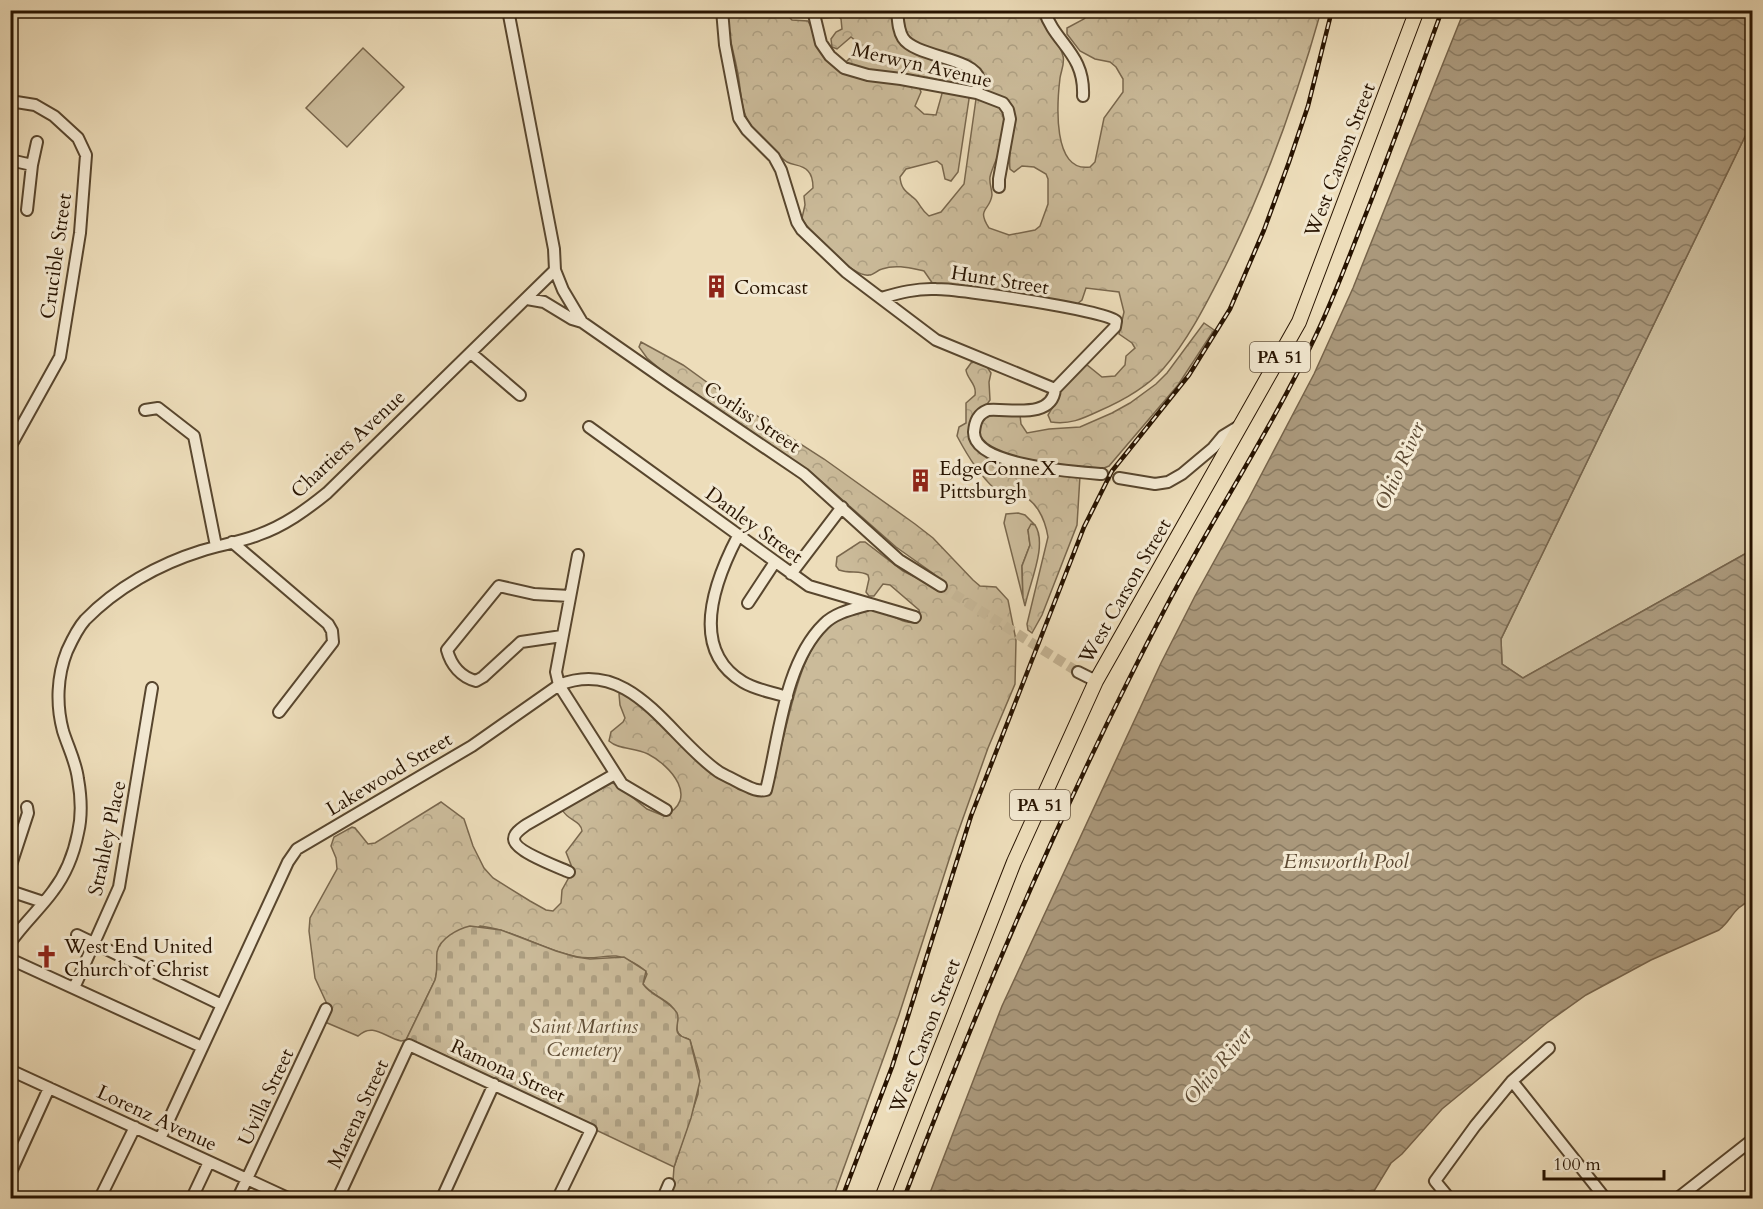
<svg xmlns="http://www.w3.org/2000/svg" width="1763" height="1209" viewBox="0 0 1763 1209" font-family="Cardo,serif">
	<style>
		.grass { fill: #cbbb9a; stroke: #79674d; stroke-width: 1.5 }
		.forest { fill: url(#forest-crowns); stroke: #79674d; stroke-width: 1.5 }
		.cemetery { fill: url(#cemetery-stones); stroke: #79674d; stroke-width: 1.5 }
		.water { fill: url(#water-waves); stroke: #76634a; stroke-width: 1.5 }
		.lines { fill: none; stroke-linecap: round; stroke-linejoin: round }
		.minor-tunnel { stroke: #c5b595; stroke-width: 10; stroke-dasharray: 10 5; stroke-linecap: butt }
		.minor-casing { stroke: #58462e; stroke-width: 14 }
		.major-casing { stroke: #271300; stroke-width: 16 }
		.minor { stroke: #f3e9d2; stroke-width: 10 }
		.major { stroke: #edddba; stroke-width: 14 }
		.rail-casing { stroke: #271300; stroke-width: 4.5 }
		.rail { stroke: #f3e9d2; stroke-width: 2; stroke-dasharray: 7; stroke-linecap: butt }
		.labels { text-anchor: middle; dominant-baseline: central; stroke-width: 6; stroke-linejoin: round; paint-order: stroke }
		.shield { fill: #f3e9d2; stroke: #64533f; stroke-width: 1.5 }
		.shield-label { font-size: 18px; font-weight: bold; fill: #271300 }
		.street-label { font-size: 20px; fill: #271300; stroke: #f3e9d2 }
		.poi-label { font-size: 20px; fill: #271300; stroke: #f3e9d2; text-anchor: start }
		.park-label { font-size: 20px; font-style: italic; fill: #604e36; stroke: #f3e9d2 }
		.water-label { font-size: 21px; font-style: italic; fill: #5b4831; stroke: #f3e9d2 }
	</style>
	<defs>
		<pattern id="forest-crowns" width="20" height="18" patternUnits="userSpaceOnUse" patternTransform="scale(1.5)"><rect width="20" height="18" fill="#cbbb9a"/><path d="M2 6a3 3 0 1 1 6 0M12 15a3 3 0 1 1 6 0" fill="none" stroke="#aea083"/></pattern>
		<pattern id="cemetery-stones" width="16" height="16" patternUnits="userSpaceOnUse" patternTransform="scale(1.5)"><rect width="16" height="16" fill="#cbbb9a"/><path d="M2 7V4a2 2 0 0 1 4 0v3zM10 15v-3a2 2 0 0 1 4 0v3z" fill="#aea083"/></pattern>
		<pattern id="water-waves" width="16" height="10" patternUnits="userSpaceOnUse" patternTransform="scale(1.5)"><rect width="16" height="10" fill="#aa987b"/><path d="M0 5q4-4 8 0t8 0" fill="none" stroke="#8a7b62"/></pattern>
	</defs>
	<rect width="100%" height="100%" fill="#edddba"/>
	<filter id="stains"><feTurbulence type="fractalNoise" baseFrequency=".00333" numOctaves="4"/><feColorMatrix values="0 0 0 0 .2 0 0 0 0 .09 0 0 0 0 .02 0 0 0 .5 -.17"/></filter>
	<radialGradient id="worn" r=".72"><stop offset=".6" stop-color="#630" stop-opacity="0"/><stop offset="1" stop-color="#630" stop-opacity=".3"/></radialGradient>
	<!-- grass -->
	<path class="grass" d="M363 48 404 87 347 147 306 108Z
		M1752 122V550L1523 678 1502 664 1501 639Z
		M1018 513 1025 515 1035 525 1033 524 1028 530 1030 545 1022 566 1023 598 1004 523 1006 514Z"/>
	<!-- forest -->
	<path class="forest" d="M819 10 885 11 891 15 898 33 950 61 976 78 975 91 868 73 845 63 856 52 857 42 851 37 837 49 832 47 831 39 836 32 842 29 841 19 839 17 823 18Z
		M727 11H790V18L792 20 808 21C814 31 816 42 822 52 845 84 883 77 918 84L921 92 915 106 924 114 936 115 943 90 967 94 969 99 958 172 951 181 945 179 942 165 937 161 906 169 900 177C901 190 907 192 916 200 921 206 922 211 929 216L941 212 964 184 976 99C982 97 987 99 993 101 1025 114 994 157 990 177 989 183 992 189 992 195 990 211 976 208 989 228L1009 235 1035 230 1040 226 1048 204V179L1046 174 1034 167 1022 166 1014 172 1010 169C1007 146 1020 124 1007 102L979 91 982 80 973 68 916 44C905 35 902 25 901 11H1040C1042 28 1059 39 1063 56 1065 63 1061 71 1060 78 1057 103 1052 173 1090 167L1095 162 1104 118 1123 92V79L1116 67 1110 62 1095 59 1080 51 1067 34V28L1084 19 1092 11H1321C1296 100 1266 184 1225 267 1207 302 1189 339 1163 369 1146 388 1122 401 1099 411 1082 419 1069 425 1051 422L1048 415 1058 398 1066 381 1078 368 1081 369 1087 365 1102 377 1115 376 1125 365 1126 356 1135 348 1132 343 1119 334 1124 312 1119 292 1086 288 1082 300 1077 304 933 284 924 271C910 268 896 264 882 269 877 270 874 275 869 275 854 278 808 232 802 218L805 205 804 196 813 188C813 182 812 175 808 171 802 164 794 166 787 162 778 156 755 132 749 123 740 108 741 86 737 69 733 48 727 33 727 11Z
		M1204 323 1214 330 1178 385 1109 466 1099 470C1071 466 1006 463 985 445 978 439 978 433 978 424L987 414 1020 415 1021 424 1027 433 1049 429 1080 427 1112 413 1130 403 1156 384 1167 373Z
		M641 342 683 365 726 396 824 459 915 524 933 538 973 580 980 586 996 587 1008 600 1016 640 1015 684 988 748 956 838 899 1015 833 1198H700L690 1192 681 1198H667L673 1181 674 1167 698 1094 699 1071 690 1040C687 1038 684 1038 681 1036 673 1031 680 1020 676 1013 670 999 651 996 643 984L647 974C644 967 624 957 616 956 604 955 593 960 578 957 544 951 515 930 480 926L438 966 435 980 406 1040 401 1041C384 1037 373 1022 358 1036L325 1022 331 1006 327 1004 315 978 309 931 310 918 337 869 336 858 331 846 334 837 352 827 355 828 368 844 375 843 441 802 464 819 473 846 484 868 493 878 530 901 546 910 553 911 561 903 562 890 573 870 566 852 582 831C581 821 568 820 563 811L564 808 612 783 616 784 647 809 664 816C700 799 671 766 648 754 635 747 619 750 609 741L611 732 623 722 625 718 620 705 619 694 623 692 628 694 716 777 755 795 769 790C787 744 794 638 844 615 850 612 863 609 871 609 886 609 904 628 919 621L920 614 919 610 890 585 883 584 874 596H869L866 592 869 579 868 575C860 570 850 574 839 570L836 566 837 557 860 542H865L903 571 939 589 938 579 934 574 896 547 813 474 660 369 647 358 639 347Z
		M974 362 987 367 991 373 989 382 990 400 985 407 975 446C996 471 1049 472 1080 476L1077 525 1042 615 1032 633 1028 630 1027 624 1048 537C1045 519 1036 498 1017 494 1008 492 1005 497 995 489 979 475 967 455 957 436L959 427 966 423V403L975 395C977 384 967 379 966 370L971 363Z
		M1031 524 1035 525C1048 545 1029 584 1025 606L1023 598 1022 566 1030 545 1028 530Z"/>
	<!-- cemetery -->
	<path class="cemetery" d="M470 926 501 930 556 951 576 957 590 959 624 957 646 971 643 984C651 996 669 1000 677 1013 681 1020 672 1031 681 1036 684 1038 687 1038 690 1040L700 1081 691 1118 674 1167 406 1040 435 980C438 970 436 961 437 952 440 938 458 929 470 926Z"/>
	<!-- water -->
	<path class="water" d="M1464 11H1752V122L1501 639 1502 664 1523 678 1752 550V900C1732 908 1733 919 1719 930L1651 960 1586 995 1548 1022 1442 1109 1402 1154 1391 1163 1374 1191 1366 1198H928L1002 1006 1161 663 1195 596 1249 498 1314 374 1353 288Z"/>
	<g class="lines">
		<!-- minor-tunnel -->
		<path class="minor-tunnel" d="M1102 474 1119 478
			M941 586 1078 672"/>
		<defs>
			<path id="minor" d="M722 10 725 45 739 118 747 130 774 157 781 170 797 222 802 230 846 272 936 340 1055 389C1052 420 1008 408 988 410 978 414 975 421 974 432 973 466 1077 472 1102 474
				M813 10 821 43 830 56 844 68 868 75 901 79 977 93 1003 103 1008 110 1010 119 999 179V187
				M897 10C898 20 898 30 903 38 915 57 975 58 979 79 980 83 977 89 977 93
				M1044 10C1055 44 1085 53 1083 96
				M10 101 35 105 54 116 78 138 86 155 80 233 60 357 10 447
				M10 160 32 165 37 142
				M27 210 32 165
				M555 270 563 290 582 322 671 384 804 474 899 560 941 586
				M881 298C899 293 917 288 936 289 959 289 1105 310 1116 321L1115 327 1055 389
				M527 299 544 302 572 319 582 322
				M471 353 520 395
				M145 410 158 408 194 436 216 546
				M589 427 809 586 915 617
				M1119 478 1155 484 1168 482 1182 474 1213 448 1223 436 1241 425
				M738 536C715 580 688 649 743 682 756 690 772 692 787 697
				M232 542 328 624 332 631 333 642 279 712
				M578 555 556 672 559 685 622 784 666 810
				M791 574 842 507
				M748 603 775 562
				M562 636 521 642 483 677 476 681C461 677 451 665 447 650L499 586 534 594 570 596
				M1078 672 1096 681
				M10 868 28 813 27 807
				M569 872C558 867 514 851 514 839 514 833 522 828 526 825L615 774
				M10 891 43 902
				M77 935 222 1005
				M10 943C23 924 40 909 53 891 66 874 74 853 78 833 82 816 81 796 78 779 76 762 68 747 63 731 56 705 57 676 67 651 72 640 77 629 85 620 116 588 159 564 201 551 220 545 240 542 258 535 284 526 306 510 327 493L555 270 554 249 508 10
				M10 959 202 1047
				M74 988 119 887 152 688
				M10 1070 288 1198
				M1512 1081 1605 1198
				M160 1139 288 862 297 849 472 746 559 685C632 656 669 738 719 772 726 776 733 779 740 783 749 787 756 792 766 790 779 739 784 663 824 624 836 612 854 609 870 604
				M10 1174 49 1088
				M100 1198 135 1127
				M192 1198 209 1162
				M238 1198 326 1009
				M338 1198 409 1045 591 1130 558 1198
				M442 1198 494 1084
				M663 1198 669 1184
				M1449 1198 1435 1181 1475 1126 1512 1081 1549 1048
				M1678 1198 1752 1140"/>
			<path id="major" d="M882 1198 1014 862 1096 681 1299 322 1417 10"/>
		</defs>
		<!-- minor casing -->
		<use href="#minor" class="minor-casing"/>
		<!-- major casing -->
		<use href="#major" class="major-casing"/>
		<!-- minor -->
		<use href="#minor" class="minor"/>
		<!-- major -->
		<use href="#major" class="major"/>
		<defs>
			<path id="rail" d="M842 1198 892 1067 971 816 1084 527 1112 471 1189 375 1230 309 1264 230 1289 162 1308 106 1332 10
				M904 1198C981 996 1066 797 1167 605 1215 514 1272 428 1316 335 1337 291 1353 246 1371 201 1395 138 1419 74 1442 10"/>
		</defs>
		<!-- rail casing -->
		<use href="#rail" class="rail-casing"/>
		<!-- rail -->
		<use href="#rail" class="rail"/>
	</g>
	<!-- icons -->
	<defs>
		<symbol id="building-bare" viewBox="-9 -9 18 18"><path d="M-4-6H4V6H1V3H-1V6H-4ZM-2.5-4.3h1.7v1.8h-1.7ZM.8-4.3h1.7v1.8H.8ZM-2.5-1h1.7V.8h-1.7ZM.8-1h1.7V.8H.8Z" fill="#8f2418" stroke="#f3e9d2" stroke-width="2.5" paint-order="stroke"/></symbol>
		<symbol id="church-bare" viewBox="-9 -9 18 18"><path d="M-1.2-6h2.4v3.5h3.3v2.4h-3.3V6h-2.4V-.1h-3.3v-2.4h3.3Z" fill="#8f2418" stroke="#f3e9d2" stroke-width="2.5" paint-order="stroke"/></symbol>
	</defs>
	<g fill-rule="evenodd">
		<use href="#building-bare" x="700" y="270" width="33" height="33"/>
		<use href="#building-bare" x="904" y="464" width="33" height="33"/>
		<use href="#church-bare" x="30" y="940" width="33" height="33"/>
	</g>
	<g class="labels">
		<!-- shield labels -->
		<g class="shield">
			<rect x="1250" y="342" width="60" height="30" rx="4.5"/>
			<rect x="1010" y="790" width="60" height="30" rx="4.5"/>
		</g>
		<g class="shield-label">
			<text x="1280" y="357">PA 51</text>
			<text x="1040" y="805">PA 51</text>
		</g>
		<!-- street labels -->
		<g class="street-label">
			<text transform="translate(922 65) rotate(13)">Merwyn Avenue</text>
			<text transform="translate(1340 160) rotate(-69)">West Carson Street</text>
			<text transform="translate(56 256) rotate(-82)">Crucible Street</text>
			<text transform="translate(1000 280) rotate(9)">Hunt Street</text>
			<text transform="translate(752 417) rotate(34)">Corliss Street</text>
			<text transform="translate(348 444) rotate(-43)">Chartiers Avenue</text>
			<text transform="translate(754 525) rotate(36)">Danley Street</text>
			<text transform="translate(1125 591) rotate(-60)">West Carson Street</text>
			<text transform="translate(389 774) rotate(-31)">Lakewood Street</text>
			<text transform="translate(107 838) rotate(-78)">Strahley Place</text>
			<text transform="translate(925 1036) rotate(-69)">West Carson Street</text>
			<text transform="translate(508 1071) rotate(25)">Ramona Street</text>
			<text transform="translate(266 1097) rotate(-65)">Uvilla Street</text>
			<text transform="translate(358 1114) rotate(-65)">Marena Street</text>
			<text transform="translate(157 1118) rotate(25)">Lorenz Avenue</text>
		</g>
		<!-- poi labels -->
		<g class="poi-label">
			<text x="734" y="287">Comcast</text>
			<text x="939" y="468">EdgeConneX<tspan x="939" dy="23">Pittsburgh</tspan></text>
			<text x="64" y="946">West End United<tspan x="64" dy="23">Church of Christ</tspan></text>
		</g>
		<!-- park labels -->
		<g class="park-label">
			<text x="584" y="1026">Saint Martins<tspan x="584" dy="23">Cemetery</tspan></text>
		</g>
		<!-- water labels -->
		<g class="water-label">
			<text transform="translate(1400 466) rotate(-66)">Ohio River</text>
			<text x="1346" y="861">Emsworth Pool</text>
			<text transform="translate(1218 1066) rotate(-50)">Ohio River</text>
		</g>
	</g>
	<!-- margin -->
	<rect width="1763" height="1209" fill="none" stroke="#edddba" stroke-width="36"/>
	<rect x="12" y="12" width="1739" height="1185" fill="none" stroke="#271300" stroke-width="3"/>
	<rect x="18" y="18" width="1727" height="1173" fill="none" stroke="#271300" stroke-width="1.5"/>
	<!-- scale -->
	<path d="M1544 1170v9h120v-9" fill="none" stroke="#271300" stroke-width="3"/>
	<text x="1553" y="1170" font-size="18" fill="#271300" stroke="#f3e9d2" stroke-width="4.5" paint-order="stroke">100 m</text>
	<rect width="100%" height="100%" filter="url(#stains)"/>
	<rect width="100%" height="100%" fill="url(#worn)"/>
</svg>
